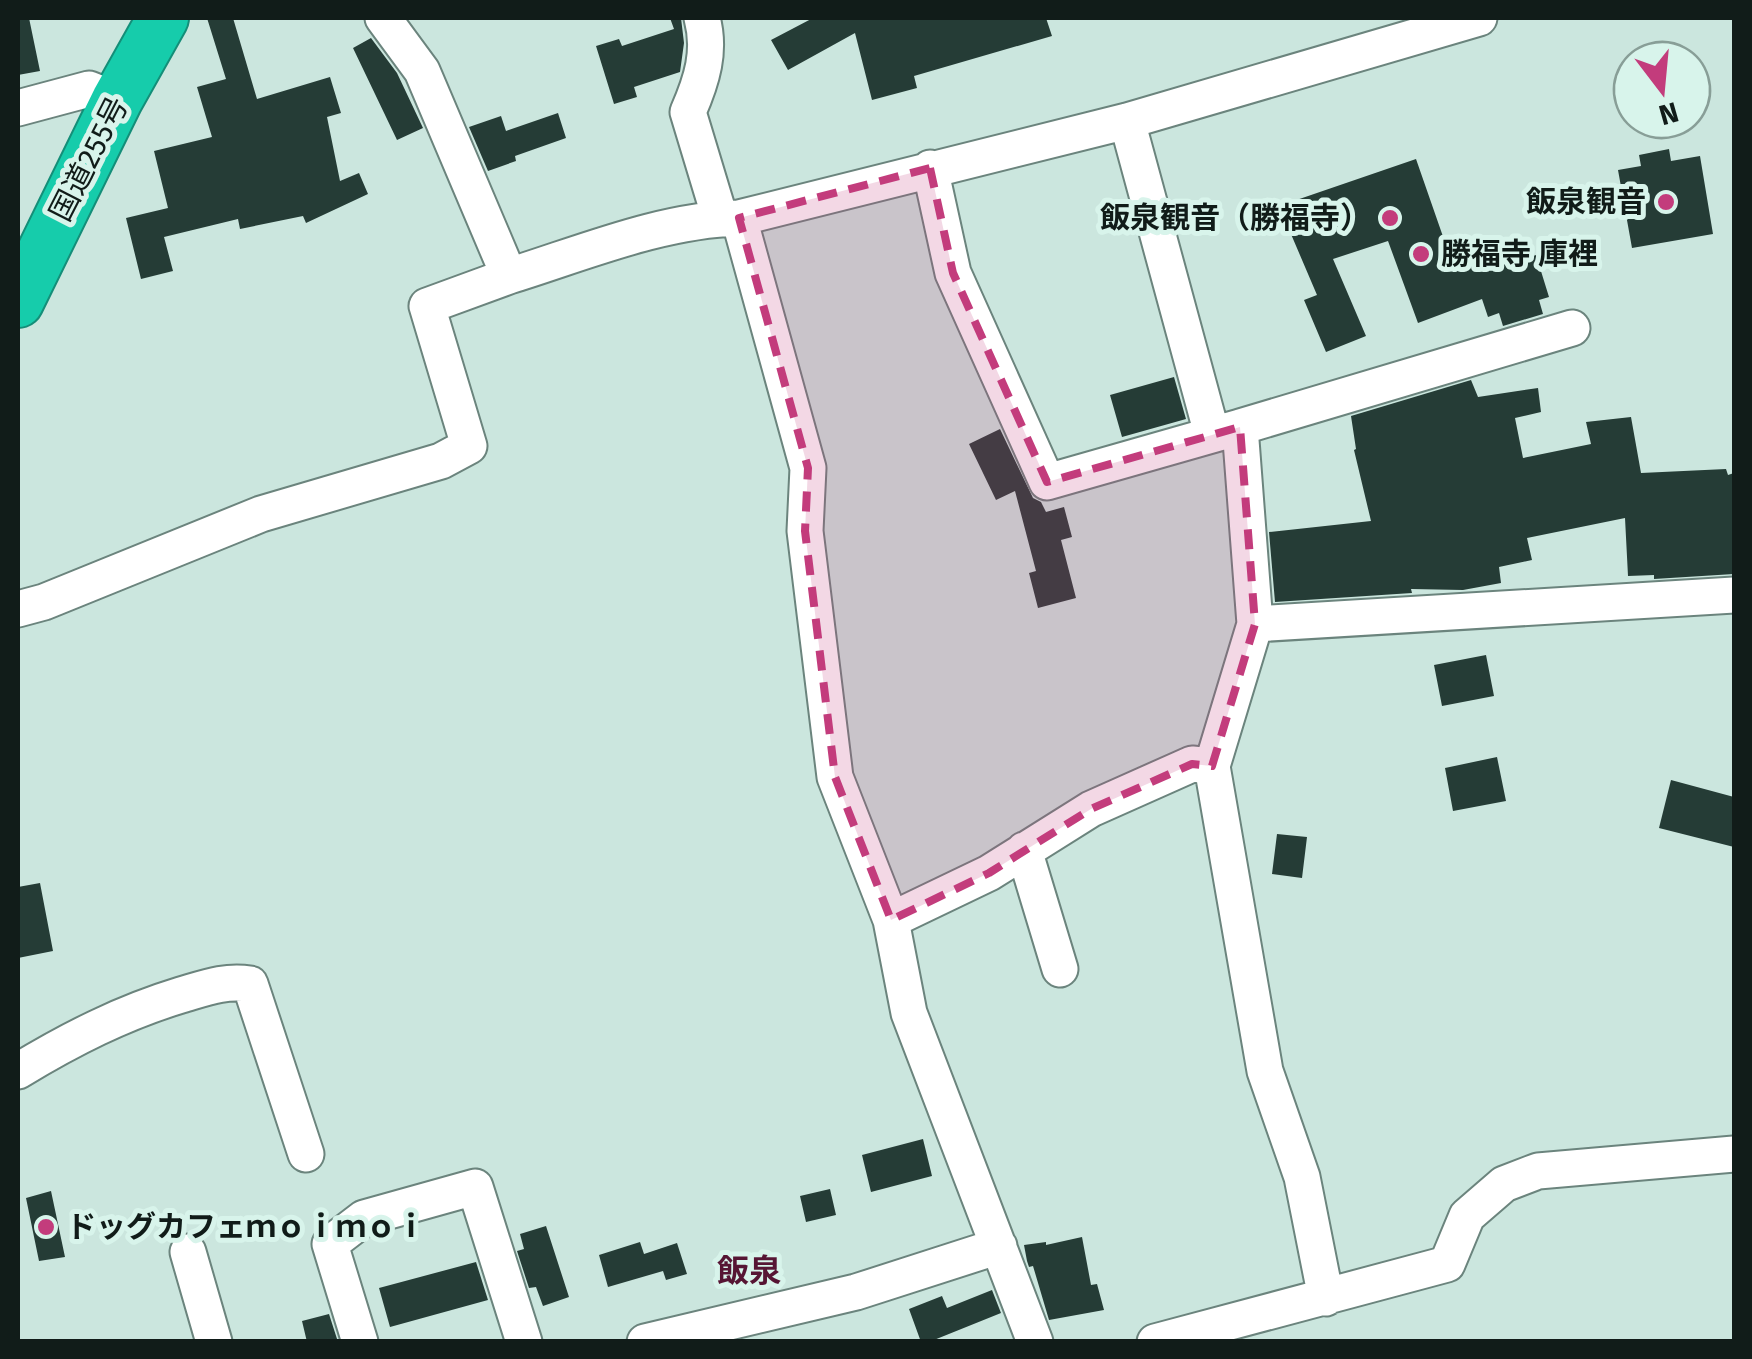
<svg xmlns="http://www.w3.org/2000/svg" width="1752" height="1359" viewBox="0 0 1752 1359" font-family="'Fira Sans','Noto Sans JP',sans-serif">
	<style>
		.building { fill: #253c36 }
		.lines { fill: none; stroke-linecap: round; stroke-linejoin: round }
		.minor-casing { stroke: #6b847d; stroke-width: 39 }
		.highway-casing { stroke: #148e78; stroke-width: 54 }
		.minor { stroke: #fff; stroke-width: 35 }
		.highway { stroke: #16ccab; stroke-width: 50 }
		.marked { fill: #c33c7c; fill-opacity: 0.2; stroke: #c33c7c; stroke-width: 8; stroke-dasharray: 20 12; stroke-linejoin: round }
		.poi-dot { fill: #c33c7c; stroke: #d8f4eb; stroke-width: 4 }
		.labels { text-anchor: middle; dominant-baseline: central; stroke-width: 10; stroke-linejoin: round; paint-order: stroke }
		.street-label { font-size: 30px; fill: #111c19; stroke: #d8f4eb }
		.poi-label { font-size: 30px; font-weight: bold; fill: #111c19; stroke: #d8f4eb; text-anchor: end }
		.neighbourhood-label { font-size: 32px; font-weight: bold; fill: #561534; stroke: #d8f4eb }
	</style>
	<rect width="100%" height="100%" fill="#cbe6de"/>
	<!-- building -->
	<path class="building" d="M18 18H29L40 71 18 75Z
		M207 18H233L257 99 330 77 341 113 327 117 340 181 359 173 368 194 306 223 303 216 240 229 238 219 164 237 173 271 141 279 126 218 168 208 154 151 212 137 197 87 226 79Z
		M670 18H681L684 43 680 72 634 87 637 97 614 104 596 46 619 39 622 46 674 29Z
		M813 18H1046L1052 36 914 76 917 88 872 100 855 33 788 70 771 40Z
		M371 38 397 73 423 128 397 140 353 48Z
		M558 113 566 138 515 156 516 161 488 171 469 127 501 116 506 131Z
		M1669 149 1671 161 1700 156 1713 234 1632 248 1618 170 1641 166 1639 155Z
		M1416 159 1455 271 1520 251 1522 260 1536 255 1549 297 1539 300 1543 314 1503 326 1499 313 1488 317 1482 299 1418 323 1388 241 1333 259 1366 336 1326 352 1304 300 1317 295 1279 206Z
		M1174 377 1186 419 1122 437 1110 395Z
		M1471 380 1478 397 1538 388 1541 412 1515 418 1523 458 1591 444 1586 422 1631 417 1641 473 1726 469 1728 475 1734 473V574L1654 579V575L1628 576 1625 518 1527 538 1532 560 1499 567 1501 583 1463 590 1411 589 1412 593 1275 602 1269 532 1371 521 1354 450 1356 449 1351 416Z
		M1000 429 1033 498 1041 502 1046 512 1064 507 1072 537 1061 540 1076 598 1038 608 1029 573 1036 571 1015 491 996 500 969 444Z
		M1486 655 1494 696 1442 706 1434 665Z
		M1497 757 1506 801 1453 811 1445 768Z
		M1671 780 1734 797V847L1659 828Z
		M1277 834 1307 837 1302 878 1272 874Z
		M40 883 53 951 18 958V887Z
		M923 1139 932 1176 871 1192 862 1155Z
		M830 1189 836 1215 806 1222 800 1196Z
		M51 1191 65 1257 39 1261 26 1198Z
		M546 1226 569 1297 543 1306 536 1287 529 1288 517 1251 524 1249 520 1234Z
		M1082 1237 1091 1285 1097 1284 1104 1310 1049 1320 1033 1266 1029 1267 1027 1261 1024 1245 1046 1242V1245Z
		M640 1242 644 1254 677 1243 687 1274 666 1280 663 1271 608 1287 599 1255Z
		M476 1262 488 1300 390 1327 379 1288Z
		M992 1290 1001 1313 929 1342H921L909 1309 942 1296 947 1308Z
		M329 1314 338 1342H307L302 1321Z"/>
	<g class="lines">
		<defs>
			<path id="minor" d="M383 18 422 71 509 276C583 253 661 220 739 218
				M702 18C711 51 702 80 688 112L720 218
				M18 108 89 89 117 100
				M1127 121 1212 434
				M930 168 953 273 1047 482 1240 427 1255 624 1212 766 1265 1071 1302 1177 1326 1298
				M1240 427 1572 328
				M18 609 44 602 261 514 441 461 469 446 427 306 509 276
				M1255 624 1734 595
				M1024 850 1060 969
				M891 920 989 873 1091 809 1192 764 1212 766
				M18 1071C71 1039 122 1013 181 995 205 988 225 980 250 984L306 1154
				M188 1252 214 1342
				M360 1342 330 1244 364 1218 475 1187 524 1342
				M645 1342 856 1292 999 1246
				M1035 1342 909 1013 891 920 835 777 805 531 808 468 739 218 1127 121 1479 18
				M1155 1342 1447 1264 1467 1216 1504 1184 1538 1171 1734 1154"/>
			<path id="highway" d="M18 302 117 100 163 18"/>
		</defs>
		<!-- minor casing -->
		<use href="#minor" class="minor-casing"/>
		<!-- highway casing -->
		<use href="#highway" class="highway-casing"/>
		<!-- minor -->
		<use href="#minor" class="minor"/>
		<!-- highway -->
		<use href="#highway" class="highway"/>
	</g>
	<!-- marked area -->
	<path class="marked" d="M930 168 953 273 1047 482 1240 427 1255 624 1212 766 1192 764 1091 809 989 873 891 920 835 777 805 531 808 468 739 218Z"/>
	<!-- markers -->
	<g class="poi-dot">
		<circle cx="1666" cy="202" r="10"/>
		<circle cx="1390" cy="218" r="10"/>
		<circle cx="1421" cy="254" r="10"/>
		<circle cx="46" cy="1227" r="10"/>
	</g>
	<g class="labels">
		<!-- street labels -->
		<g class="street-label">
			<text transform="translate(89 159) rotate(-63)">国道255号</text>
		</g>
		<!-- poi labels -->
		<g class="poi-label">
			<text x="1646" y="202">飯泉観音</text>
			<text x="1370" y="218">飯泉観音（勝福寺）</text>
			<text x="1441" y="254" text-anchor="start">勝福寺 庫裡</text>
			<text x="66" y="1227" text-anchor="start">ドッグカフェｍｏｉｍｏｉ</text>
		</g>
		<!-- neighbourhood labels -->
		<g class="neighbourhood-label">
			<text x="749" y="1271">飯泉</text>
		</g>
	</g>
	<!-- border -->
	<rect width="1752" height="1359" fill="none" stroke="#111c19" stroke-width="40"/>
	<!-- north arrow -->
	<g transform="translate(1662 90) rotate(164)"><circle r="48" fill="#d8f4eb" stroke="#889e97" stroke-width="2.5"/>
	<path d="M0-8L18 38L0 25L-18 38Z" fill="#c33c7c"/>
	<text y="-15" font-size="28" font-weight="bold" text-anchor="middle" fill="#111c19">N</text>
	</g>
</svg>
